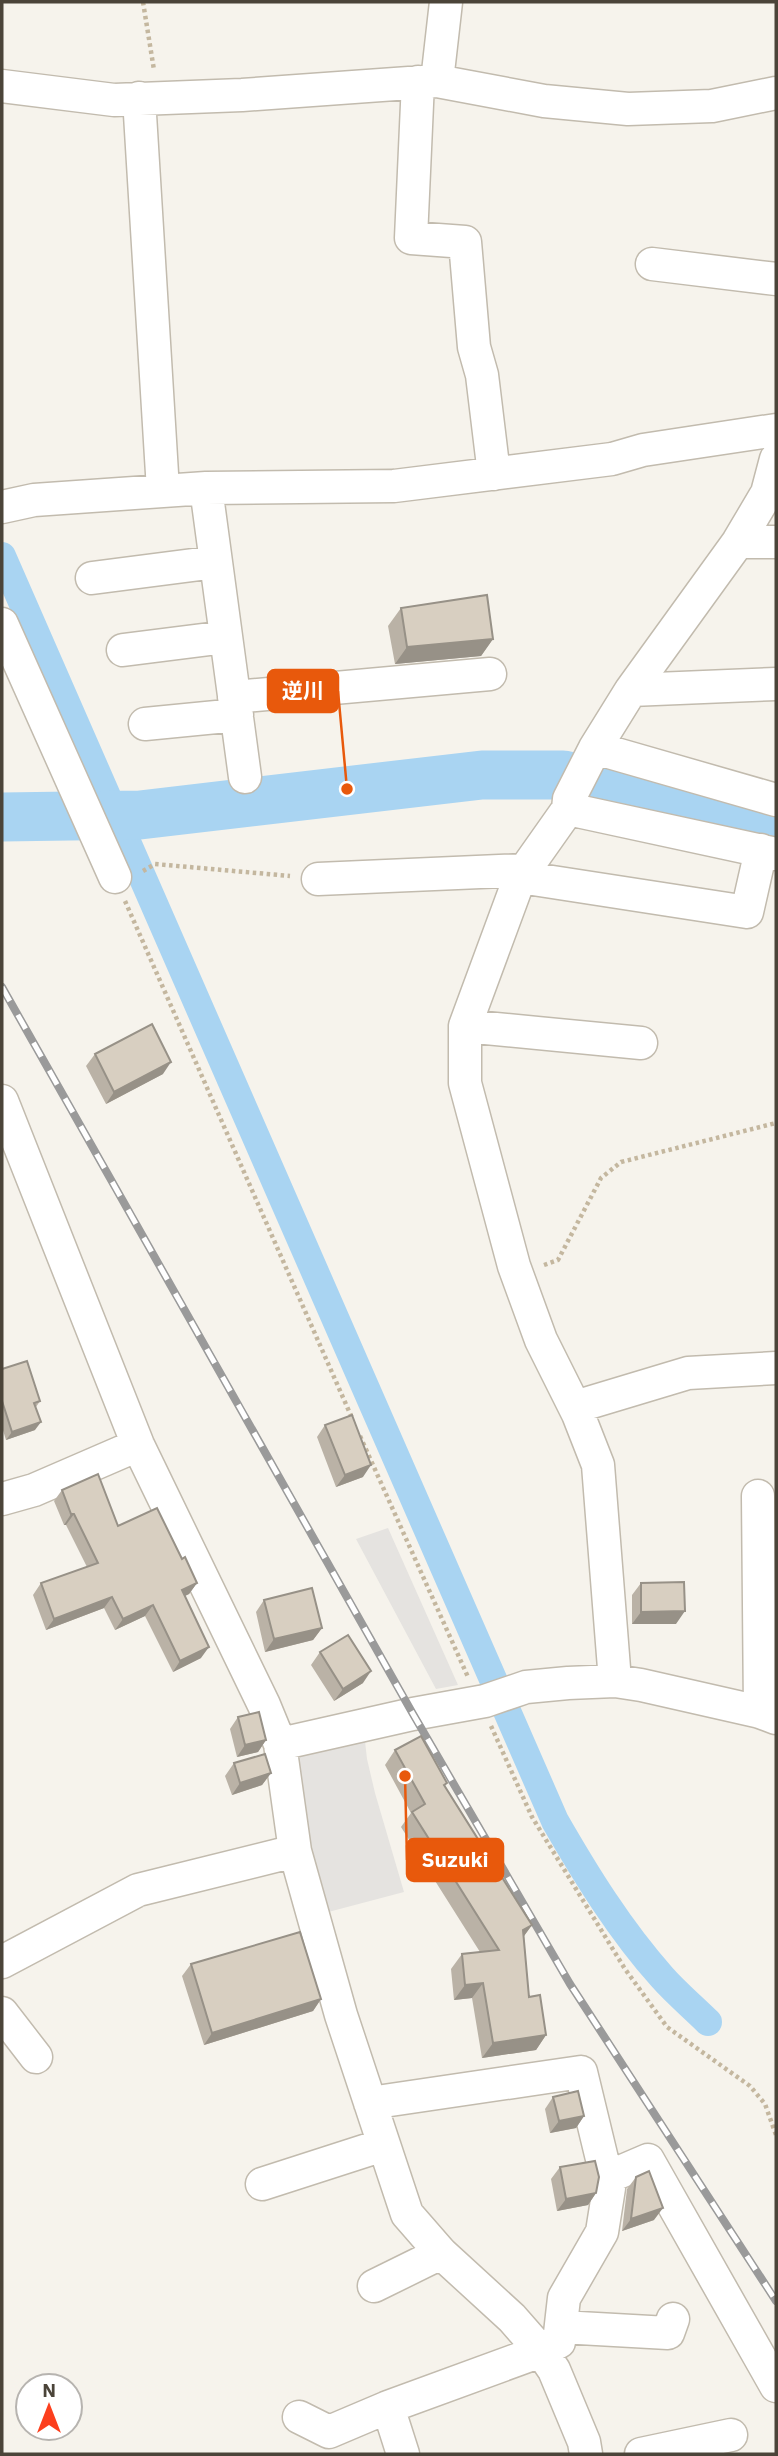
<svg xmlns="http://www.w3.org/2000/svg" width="778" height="2456" viewBox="0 0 778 2456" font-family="'IBM Plex Sans','Noto Sans JP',sans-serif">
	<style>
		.parking { fill: #e5e3e0 }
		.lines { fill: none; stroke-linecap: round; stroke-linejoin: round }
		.canal { stroke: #a9d4f2; stroke-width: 28 }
		.river { stroke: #a9d4f2; stroke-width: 49 }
		.minor-casing { stroke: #c2bbae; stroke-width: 35 }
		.path { stroke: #c4b79f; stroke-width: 4.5; stroke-dasharray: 3.5 3.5; stroke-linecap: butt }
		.minor { stroke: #fff; stroke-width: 32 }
		.rail-casing { stroke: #9a9a9a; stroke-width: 8 }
		.rail { stroke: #fff; stroke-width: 5; stroke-dasharray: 16; stroke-linecap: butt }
		.wall { fill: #bab2a6 }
		.shaded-wall { fill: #979187 }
		.building { fill: #d8cfc1; stroke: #979187; stroke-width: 2 }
		.leader { fill: none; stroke: #e8590c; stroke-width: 2.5 }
		.callout-dot { fill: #e8590c; stroke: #fff; stroke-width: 2.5 }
		.callout { fill: #e8590c; stroke: #e8590c; stroke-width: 2.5 }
		.callout-label { font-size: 21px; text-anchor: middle; font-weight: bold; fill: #fff }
	</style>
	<rect width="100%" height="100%" fill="#f6f3ec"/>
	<!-- parking -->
	<path class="parking" d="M388 1528 458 1685 436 1689 356 1539Z
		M364 1732 367 1759 375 1793 404 1892 317 1915 294 1746Z"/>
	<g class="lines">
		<!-- canal -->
		<path class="canal" d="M2 556 555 1821C586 1875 620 1930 662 1977 676 1993 693 2007 708 2022"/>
		<!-- river -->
		<path class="river" d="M2 817 140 815 482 775H563L776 824"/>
		<defs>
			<path id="minor" d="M437 81 446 2
				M418 82 411 238 465 242 474 347 482 375 494 474
				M2 86 114 100 242 95 437 81 544 101 628 109 712 106 776 93
				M139 98 163 490
				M652 264 776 279
				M206 488 245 777
				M2 507 34 500 206 488 394 486 612 459 643 450 776 430
				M738 542H776
				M92 578 216 562
				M2 624 115 877
				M123 650 226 637
				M631 690 776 684
				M234 697 490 674
				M145 724 237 715
				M595 748 776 800
				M568 809 776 854
				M520 877 747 912 761 850
				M318 879 524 870
				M465 1026 641 1043
				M2 1101 138 1445 264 1705 280 1744 295 1851 341 2015 407 2214 441 2253 512 2318 541 2351 554 2370 584 2442 586 2454
				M575 1407 688 1373 776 1368
				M758 1496 760 1712
				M2 1499 34 1490 138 1445
				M615 1681 598 1465 578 1414 541 1340 514 1266 465 1083V1026L520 877 568 809 569 799 595 748 631 690 738 542 767 493 776 459
				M280 1744 413 1714 485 1701 526 1687 568 1683 615 1681 641 1685 760 1712 776 1718
				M2 1962 138 1890 295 1851
				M2 2013 36 2057
				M606 2178 648 2160 776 2386
				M262 2184 383 2145
				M374 2286 441 2253
				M561 2327 668 2333 673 2319
				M388 2407 403 2454
				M299 2417 329 2432 388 2407 541 2351 559 2342 564 2298 602 2232 609 2188 581 2072 370 2103
				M641 2454 731 2435"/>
		</defs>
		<!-- minor casing -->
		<use href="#minor" class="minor-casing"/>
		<!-- path -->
		<path class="path" d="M143 2 154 70
			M143 871 155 864 290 876
			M125 901 352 1418
			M544 1265 558 1260 601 1178 621 1162 776 1123
			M360 1436 468 1677
			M491 1726 532 1817 625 1969 667 2027 750 2086 765 2104 776 2135"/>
		<!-- minor -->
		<use href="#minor" class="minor"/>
		<defs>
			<path id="rail" d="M2 987 413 1714 570 1984 776 2301"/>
		</defs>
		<!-- rail casing -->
		<use href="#rail" class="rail-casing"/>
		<!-- rail -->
		<use href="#rail" class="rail"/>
	</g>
	<!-- wall -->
	<path class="wall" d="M401 608 493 639 481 656 395 664 388 626Z
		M95 1054 163 1074 106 1104 86 1066Z
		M2 1369 40 1401 36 1407 35 1430 6 1440 2 1427Z
		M325 1425 363 1477 336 1487 317 1437Z
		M62 1490 118 1526 182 1559 197 1583 189 1594 185 1596 201 1658 173 1672 145 1616 115 1630 104 1608 46 1630 33 1595 41 1583 87 1567 66 1525H64L54 1501Z
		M641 1583 676 1624H632V1595Z
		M264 1600 322 1628 313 1640 265 1652 256 1612Z
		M320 1652 363 1683 334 1701 311 1665Z
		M238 1717 266 1740 258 1752 237 1757 230 1729Z
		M395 1750 447 1783 445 1786 532 1925 524 1936 529 1997 546 2035 536 2050 482 2058 472 1998 454 2000 451 1969 462 1954 480 1952 401 1827 411 1813 385 1765Z
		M234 1763 271 1773 262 1785 232 1795 225 1776Z
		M191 1964 321 1999 313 2011 204 2045 182 1976Z
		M553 2097 584 2116 576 2128 550 2133 545 2109Z
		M560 2167 596 2193 588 2205 557 2211 551 2179Z
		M636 2177 654 2220 622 2231 627 2189Z"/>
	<!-- shaded-wall -->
	<path class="shaded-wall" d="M493 639 481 656 395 664 407 647Z
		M171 1062 163 1074 106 1104 114 1092Z
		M41 1422 35 1430 6 1440 12 1432Z
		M371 1465 363 1477 336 1487 345 1475Z
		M71 1514H74L66 1525H64Z
		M197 1583 189 1594 174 1601 182 1590Z
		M112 1597 104 1608 46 1630 54 1619Z
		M153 1605 145 1616 115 1630 123 1619Z
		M685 1611 676 1624H632L641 1612Z
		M322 1628 313 1640 265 1652 274 1639Z
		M209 1647 201 1658 173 1672 180 1661Z
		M371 1671 363 1683 334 1701 343 1689Z
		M266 1740 258 1752 237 1757 245 1745Z
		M271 1773 262 1785 232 1795 240 1783Z
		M532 1925 521 1940 523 1930Z
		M483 1983 472 1998 454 2000 465 1985Z
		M321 1999 313 2011 204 2045 212 2033Z
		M546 2035 536 2050 482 2058 493 2043Z
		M584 2116 576 2128 550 2133 559 2121Z
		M596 2193 588 2205 557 2211 566 2199Z
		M663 2208 654 2220 622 2231 631 2219Z"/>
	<!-- building -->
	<path class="building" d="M487 595 493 639 407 647 401 608Z
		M152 1024 171 1062 114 1092 95 1054Z
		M27 1361 40 1401 34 1403 41 1422 12 1432 2 1401V1369Z
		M352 1415 371 1465 345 1475 325 1425Z
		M98 1474 118 1526 157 1508 182 1559 185 1557 197 1583 182 1590 209 1647 180 1661 153 1605 123 1619 112 1597 54 1619 41 1583 98 1563 74 1514H71L62 1490Z
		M684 1582 685 1611 641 1612V1583Z
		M312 1588 322 1628 274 1639 264 1600Z
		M348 1635 371 1671 343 1689 320 1652Z
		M259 1712 266 1740 245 1745 238 1717Z
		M421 1736 447 1783 444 1785 532 1925 523 1930 529 1997 540 1995 546 2035 493 2043 483 1983 465 1985 462 1954 499 1950 412 1812 425 1804 395 1750Z
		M265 1754 271 1773 240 1783 234 1763Z
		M300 1932 321 1999 212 2033 191 1964Z
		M578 2091 584 2116 559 2121 553 2097Z
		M595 2161 599 2177 596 2193 566 2199 560 2167Z
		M649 2171 663 2208 631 2219 636 2177Z"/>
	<!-- callouts -->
	<path class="leader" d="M347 789L338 691M405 1776L407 1860"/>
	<g class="callout-dot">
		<circle cx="347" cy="789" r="7"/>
		<circle cx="405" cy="1776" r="7"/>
	</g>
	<g class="callout">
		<rect x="268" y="670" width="70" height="42" rx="7"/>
		<rect x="407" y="1839" width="96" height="42" rx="7"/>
	</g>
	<g class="callout-label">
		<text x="303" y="698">逆川</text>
		<text x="455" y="1867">Suzuki</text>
	</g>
	<!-- border -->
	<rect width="778" height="2456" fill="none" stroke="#4b4439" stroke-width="7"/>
	<!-- north arrow -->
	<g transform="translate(49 2407)"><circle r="33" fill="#ffffff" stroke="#b7b4b0" stroke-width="2"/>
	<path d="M0-5L12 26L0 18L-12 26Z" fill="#fc3f1d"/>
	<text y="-10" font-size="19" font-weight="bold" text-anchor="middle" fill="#4b4439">N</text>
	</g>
</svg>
